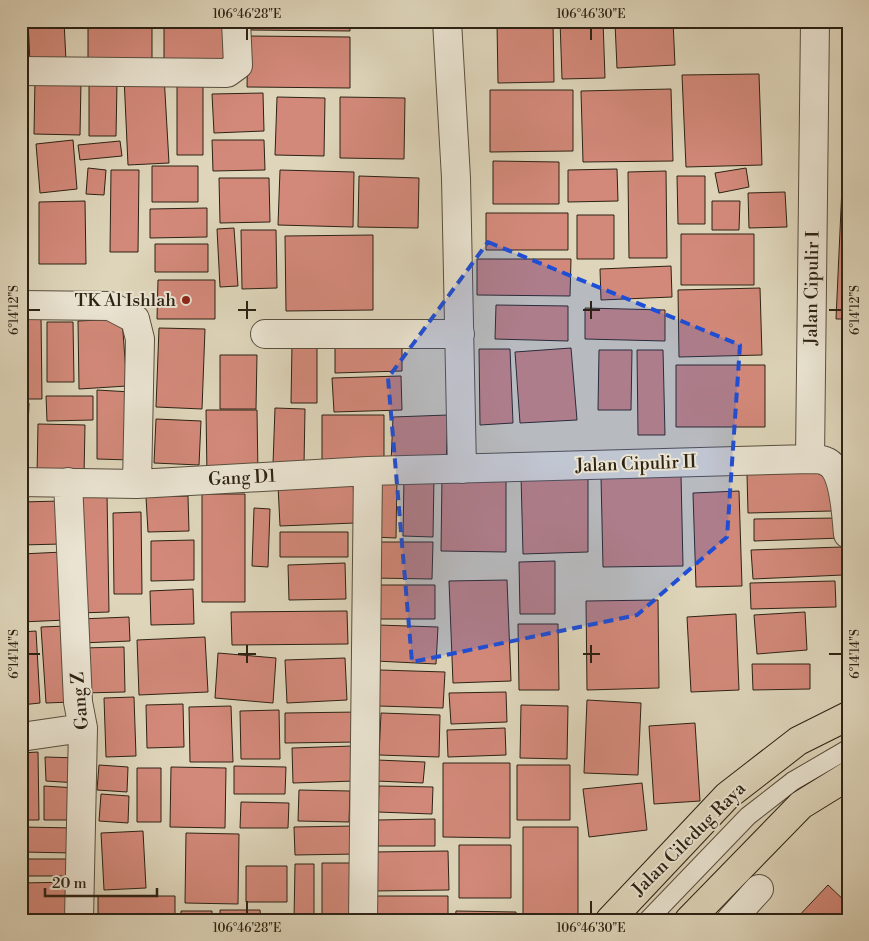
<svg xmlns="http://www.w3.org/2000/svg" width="869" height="941" viewBox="0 0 869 941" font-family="'Libre Bodoni',serif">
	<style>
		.building { fill: #d3897a; stroke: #2d2214 }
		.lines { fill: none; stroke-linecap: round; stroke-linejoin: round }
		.service-casing { stroke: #594f3e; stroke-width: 20 }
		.minor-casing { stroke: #594f3e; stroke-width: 30 }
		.primary-casing { stroke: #2d2214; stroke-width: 30 }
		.service { stroke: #eae4d2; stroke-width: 18 }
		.minor { stroke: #eae4d2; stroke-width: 28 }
		.primary { stroke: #ded5ba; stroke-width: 28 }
		.marked { fill: #1d4ed8; fill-opacity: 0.2; stroke: #1d4ed8; stroke-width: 4; stroke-dasharray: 10 6; stroke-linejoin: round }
		.ticks { fill: none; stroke: #2d2214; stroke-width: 2 }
		.poi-dot { fill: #8f2418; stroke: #eae4d2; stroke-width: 2 }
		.labels { text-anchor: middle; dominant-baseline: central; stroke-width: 4; stroke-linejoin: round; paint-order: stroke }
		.street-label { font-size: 18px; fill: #2d2214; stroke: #eae4d2 }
		.poi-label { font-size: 18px; fill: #2d2214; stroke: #eae4d2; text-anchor: end }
		.neatline { fill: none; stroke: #2d2214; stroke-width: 2 }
		.ticks-label { font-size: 12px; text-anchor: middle; fill: #2d2214 }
	</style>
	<rect width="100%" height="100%" fill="#ded5ba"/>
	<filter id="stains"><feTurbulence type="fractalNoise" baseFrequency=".004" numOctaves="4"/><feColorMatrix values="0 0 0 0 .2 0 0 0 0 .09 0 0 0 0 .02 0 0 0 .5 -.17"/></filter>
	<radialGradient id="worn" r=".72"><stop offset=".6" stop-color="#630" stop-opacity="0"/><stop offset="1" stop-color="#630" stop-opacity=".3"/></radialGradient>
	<!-- building -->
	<path class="building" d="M28 21H64L66 61 30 62Z
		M88 21H152V61L88 62Z
		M164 21H227L228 61 164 62Z
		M251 21H350V31L251 30Z
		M560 21H603L605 78 562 79Z
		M673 21 675 65 617 68 615 23Z
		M553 22 554 82 498 83 497 23Z
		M248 36 350 37V88L247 87Z
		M759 74 762 165 686 167 682 75Z
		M164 75 169 163 128 165 124 77Z
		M847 77H848V319H836Z
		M21 78H24L21 146Z
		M35 79 81 80 80 135 34 134Z
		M177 82H203V155H177Z
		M89 83H117L116 136H89Z
		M671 89 673 161 583 162 581 91Z
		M490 90H573V151L490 152Z
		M263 93 264 131 214 133 212 94Z
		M277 97 325 98 324 156 275 155Z
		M340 97 405 98 404 159 340 158Z
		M73 140 77 189 40 193 36 144Z
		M212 140H264L265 170 213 171Z
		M120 141 122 156 80 160 78 145Z
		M493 161 559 162V204H493Z
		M152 166H198V202H152Z
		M88 168 106 170 104 195 86 194Z
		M746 168 749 187 719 193 715 173Z
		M617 169 618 201 568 202V170Z
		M111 170H139L138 252H110Z
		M280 170 354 172 353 227 278 225Z
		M666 171 667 258H629L628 172Z
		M359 176 419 178 418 228 358 227Z
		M677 176H705V224H678Z
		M219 178H269L270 222 220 223Z
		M21 187H26L27 264H21Z
		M785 192 787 227 749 228 748 193Z
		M85 201 86 264H39V202Z
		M712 201H740L739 230H712Z
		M207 208V237L150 238V209Z
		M486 213H568V250H486Z
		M577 215H614V259H577Z
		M234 228 238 286 220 287 217 229Z
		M241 230H276L277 288 242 289Z
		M681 234H754V285H681Z
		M373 235V310L286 311 285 236Z
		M155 244H208V272H155Z
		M477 259H571L570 296 477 295Z
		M671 266 672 297 601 300 600 269Z
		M158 280H215V319H157Z
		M760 288 762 355 679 357 678 290Z
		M496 305 568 306V341L495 339Z
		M585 308 665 310V341L585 339Z
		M21 316H41L42 399H21Z
		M122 319 127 386 79 389 78 321Z
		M47 322H73L74 382H47Z
		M159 328 205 329 202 409 156 407Z
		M402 341V371L335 373V343Z
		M292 344H317V403H291Z
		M571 348 577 420 520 423 515 352Z
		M479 349H510L513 423 480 425Z
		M599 350H632L631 410H598Z
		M637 350H663L665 435H638Z
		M220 355H257L256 409H220Z
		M676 365H765V427H676Z
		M401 376 402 410 334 412 332 378Z
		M97 390 131 392V460L97 459Z
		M46 396H93V420L47 421Z
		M21 403H29L26 479 21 478Z
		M275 408 305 409 304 465 273 464Z
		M206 410H257L258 476H207Z
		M322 415H384V461H322Z
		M448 415 446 464 391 463 393 417Z
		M156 419 201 421 199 465 154 463Z
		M38 424 85 425 84 476 37 475Z
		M831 471 832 511 748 513 747 474Z
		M588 474V552L523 554 521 475Z
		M681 475 683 566 603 567 601 477Z
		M442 476 506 477V552L441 551Z
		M404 477H434L433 537 403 536Z
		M373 478H397L396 538 372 537Z
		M353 482 355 523 280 526 278 485Z
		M739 491 742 586 696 587 693 493Z
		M75 493H107L109 612 78 613Z
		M202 494H245V602H202Z
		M188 496 189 531 148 532 146 497Z
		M61 501 62 544 21 545V502Z
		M254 508 270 509 268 567 252 566Z
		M141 512 142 594H114L113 513Z
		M841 518 842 538 754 541V519Z
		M280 532H348V557H280Z
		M194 540V580L151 581V541Z
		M374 542H433L432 579 373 578Z
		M842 547 843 575 753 579 751 550Z
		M63 552 66 620 21 622V554Z
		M555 561V614H520L519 562Z
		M345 563 346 599 289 600 288 565Z
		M507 580 511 681 453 683 449 581Z
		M835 581 836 607 751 609 750 583Z
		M374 585H435V619H374Z
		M193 589 194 624 151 625 150 591Z
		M658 600 659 688 587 690 586 601Z
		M347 611 348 644 232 645 231 612Z
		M805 612 807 650 757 654 754 615Z
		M736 614 739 690 691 692 687 617Z
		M129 617 130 641 81 643 80 619Z
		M518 624H558L559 690H519Z
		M378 625 438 627 436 664 376 661Z
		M66 626 71 702 46 703 41 627Z
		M36 631 40 703 21 705V632Z
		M205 637 208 692 139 695 137 640Z
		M124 647 125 692 83 693 82 648Z
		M218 653 276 658 273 703 215 698Z
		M345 658 347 700 287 703 285 660Z
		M752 664H810V689L753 690Z
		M380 670 445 672 443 708 379 706Z
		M506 692 507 722 451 724 449 693Z
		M134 697 136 756 106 757 104 698Z
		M587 700 641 703 638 775 584 773Z
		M183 704 184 747 147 748 146 705Z
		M521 705 568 706 567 759 520 758Z
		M231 706 233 762H190L189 707Z
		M279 710 280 759H241L240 711Z
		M358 712V742L285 743V713Z
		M381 713 440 715 439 757 379 755Z
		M695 723 700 801 654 804 649 726Z
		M505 728 506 755 448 757 447 730Z
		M353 746 355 781 293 783 292 748Z
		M38 752 39 820H21V753Z
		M45 757 80 758 78 783 46 781Z
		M377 760 425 762 423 783 376 781Z
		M443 763H510V838L443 837Z
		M99 765 128 767 127 792 97 790Z
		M517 765H570V820H517Z
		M234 766 286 767 285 794H234Z
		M171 767 226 768 225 828 170 827Z
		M137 768H161V822H137Z
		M642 783 647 830 589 837 583 789Z
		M44 786 76 788 71 820H44Z
		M379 786 433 787 432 814 378 812Z
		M299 790 350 791 349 822 298 821Z
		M101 794 129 796 128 823 99 821Z
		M241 802 289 803 288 828H240Z
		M435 819V846H378V820Z
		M356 826 357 854 295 855 294 827Z
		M23 827 75 828 73 853 23 852Z
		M523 827H578V914H523Z
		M143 831 146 888 104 890 101 833Z
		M186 833 239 834 238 904 185 903Z
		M459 845H511V898H459Z
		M448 851 449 890 373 891V852Z
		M22 859H76V876H21Z
		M322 863H354V920H322Z
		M295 864H314V920H294Z
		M246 866H287V902H246Z
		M75 882 76 920H21V883Z
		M828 885 848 904V920H795Z
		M98 896H175V920H98Z
		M373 896H448V920H373Z
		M220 910H260L261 920H220Z
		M181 911H212V920H181Z
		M456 911 516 912V920H455Z"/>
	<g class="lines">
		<defs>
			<path id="service" d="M648 920 748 816 793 781 848 749"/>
			<path id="minor" d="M447 21 456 178 462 469
				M815 21 810 459C814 459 821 459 825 461 845 468 846 516 848 534
				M21 71 227 73 238 65 236 21
				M21 305 110 306 135 319 140 339 137 484
				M265 334H460
				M21 482 137 484 368 471 810 459
				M68 482 78 702 83 728 79 920
				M21 737 83 728
				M363 920 368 471
				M731 920 759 889"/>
			<path id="primary" d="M610 920 727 796 798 741 848 716
				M689 920 801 805 848 776"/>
		</defs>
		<!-- service casing -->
		<use href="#service" class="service-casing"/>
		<!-- minor casing -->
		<use href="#minor" class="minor-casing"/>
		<!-- primary casing -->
		<use href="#primary" class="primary-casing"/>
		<!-- service -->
		<use href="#service" class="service"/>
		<!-- minor -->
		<use href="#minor" class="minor"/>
		<!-- primary -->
		<use href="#primary" class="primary"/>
	</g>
	<!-- marked area -->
	<path class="marked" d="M488 242 740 345 727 537 637 615 412 662 388 378Z"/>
	<!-- ticks -->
	<path class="ticks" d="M247 28V40M591 28V40M247 301V319M591 301V319M28 310H40M238 310H256M583 310H600M829 310H842M247 645V663M591 645V663M28 654H40M238 654H256M583 654H600M829 654H842M247 901V914M591 901V914"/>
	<!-- markers -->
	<circle class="poi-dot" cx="186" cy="300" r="5"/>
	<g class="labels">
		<!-- street labels -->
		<g class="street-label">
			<text transform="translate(812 288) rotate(-89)">Jalan Cipulir I</text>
			<text transform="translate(636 464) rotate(-2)">Jalan Cipulir II</text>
			<text transform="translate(242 478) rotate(-3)">Gang D1</text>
			<text transform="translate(80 701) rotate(-95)">Gang Z</text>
			<text transform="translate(689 839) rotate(-45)">Jalan Ciledug Raya</text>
		</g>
		<!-- poi labels -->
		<g class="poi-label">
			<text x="176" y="300">TK Al Ishlah</text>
		</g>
	</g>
	<!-- margin -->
	<rect width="869" height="941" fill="none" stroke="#ded5ba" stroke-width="55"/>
	<!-- scale -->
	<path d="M45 888v8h112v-8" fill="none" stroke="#2d2214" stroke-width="2.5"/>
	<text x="52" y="888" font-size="15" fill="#2d2214" stroke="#eae4d2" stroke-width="4" paint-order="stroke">20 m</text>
	<rect x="28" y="28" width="814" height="886" class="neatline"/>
	<g class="ticks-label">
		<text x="247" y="18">106°46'28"E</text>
		<text x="591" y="18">106°46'30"E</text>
		<text transform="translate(14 310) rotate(-90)" y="4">6°14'12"S</text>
		<text transform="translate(855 310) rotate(-90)" y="4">6°14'12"S</text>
		<text transform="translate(14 654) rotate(-90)" y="4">6°14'14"S</text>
		<text transform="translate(855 654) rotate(-90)" y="4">6°14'14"S</text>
		<text x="247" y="932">106°46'28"E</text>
		<text x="591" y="932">106°46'30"E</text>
	</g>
	<rect width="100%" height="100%" filter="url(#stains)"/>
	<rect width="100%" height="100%" fill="url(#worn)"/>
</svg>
